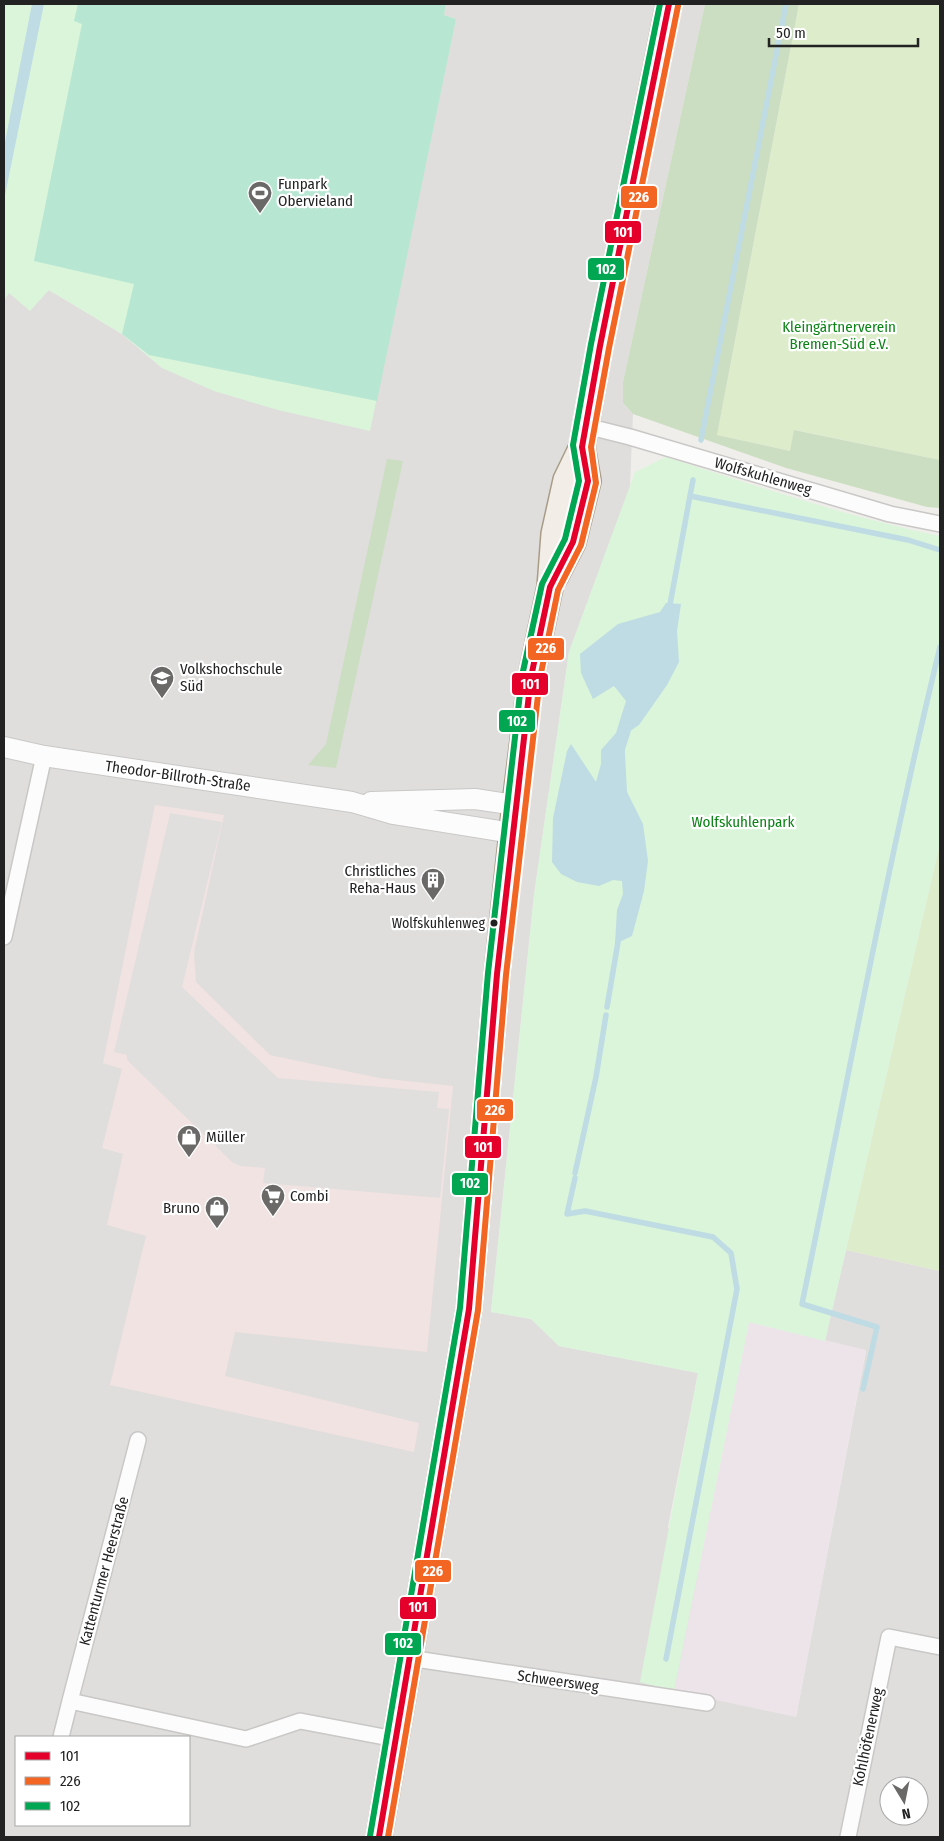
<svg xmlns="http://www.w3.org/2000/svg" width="944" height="1841" viewBox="0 0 944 1841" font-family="'Fira Sans Condensed',sans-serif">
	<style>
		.residential { fill: #dfdedc; fill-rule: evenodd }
		.commercial { fill: #f1e3e1 }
		.industrial { fill: #ede4e9 }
		.grass { fill: #ddeccb }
		.forest { fill: #cbdec1 }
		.park { fill: #daf5da }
		.pitch { fill: #b7e6d2 }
		.parking { fill: #e0dfde }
		.water { fill: #bfdbe3 }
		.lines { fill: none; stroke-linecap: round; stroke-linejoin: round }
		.stream { stroke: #bfdbe3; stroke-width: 5.5 }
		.minor-casing { stroke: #c9c8c7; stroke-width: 18 }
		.tertiary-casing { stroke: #c9c8c7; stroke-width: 22 }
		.primary-casing { stroke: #a79c86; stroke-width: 28 }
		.minor { stroke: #fdfcfc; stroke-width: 15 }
		.tertiary { stroke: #fdfcfc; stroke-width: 20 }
		.primary { stroke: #f3ede7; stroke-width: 25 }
		.bus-1-casing { stroke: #fff; stroke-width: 10 }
		.bus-2-casing { stroke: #fff; stroke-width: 10 }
		.bus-3-casing { stroke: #fff; stroke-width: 10 }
		.bus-1 { stroke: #e4002b; stroke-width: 6 }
		.bus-2 { stroke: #f26522; stroke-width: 6 }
		.bus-3 { stroke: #00a651; stroke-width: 6 }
		.bus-dot { fill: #222; stroke: #fff; stroke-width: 2 }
		.labels { text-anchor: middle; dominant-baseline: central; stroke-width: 4.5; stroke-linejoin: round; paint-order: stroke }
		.bus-label { font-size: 14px; fill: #222; stroke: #fff; text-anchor: end }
		.poi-label { font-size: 15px; fill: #222; stroke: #fff; text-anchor: start }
		.park-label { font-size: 15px; fill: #0c8416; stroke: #fff }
		.street-label { font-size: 15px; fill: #222; stroke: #fff }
		.line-badge { stroke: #fff; stroke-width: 2 }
		.badge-label { font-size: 14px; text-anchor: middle; font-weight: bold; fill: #fff }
	</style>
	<rect width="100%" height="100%" fill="#f0eeeb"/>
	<!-- residential -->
	<path class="residential" d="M446 4H705L623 382V403L633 414 630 487 569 652 534 895 491 1312 531 1319 559 1346 698 1373 668 1527 796 1717 866 1351 825 1341 846 1250 940 1271V1837H4V301L8 293 49 290 122 334 162 368 456 19 443 15ZM16 1737H189V1825H16ZM889 1786H919V1816H889Z"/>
	<!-- commercial -->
	<path class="commercial" d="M155 805 224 815 194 952 196 982 270 1055 379 1078 453 1086 427 1352 235 1332 225 1376 419 1423 414 1452 110 1385 146 1236 107 1225 123 1154 102 1148 122 1069 103 1063Z"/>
	<!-- industrial -->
	<path class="industrial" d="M749 1322 866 1350 796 1717 674 1691Z"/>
	<!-- grass -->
	<path class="grass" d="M799 4H940V460L795 430 790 451 717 435Z
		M940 843V1271L846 1250Z"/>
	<!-- forest -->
	<path class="forest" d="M705 4H799L717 435 790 451 794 430 940 460V508L927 507 786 468 633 414 623 403V382Z
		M387 459 403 461 336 768 308 765 326 744Z"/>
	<!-- park -->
	<path class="park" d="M4 4H446L444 15 456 19 370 431 278 410 214 391 162 368 122 334 49 290 30 311 9 293 4 301Z
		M666 457C757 486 847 517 940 536V843L825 1341 749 1322 674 1691 640 1682 698 1373 559 1346 531 1319 491 1312 534 895 569 652 635 472Z"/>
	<!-- pitch -->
	<path class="pitch" d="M78 4H446L444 15 456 19 377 401 149 355 122 334 134 284 34 261 82 24 74 21Z"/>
	<!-- parking -->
	<path class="parking" d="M170 813 222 822 182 987 278 1078 439 1092 437 1108 449 1109 440 1198 263 1183 265 1168 241 1166 233 1163 127 1060V1055L114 1052Z"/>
	<!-- water -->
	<path class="water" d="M32 4H44L4 200V147Z
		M666 603 681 604 677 631 679 662 667 685 639 725 624 735 627 792 643 824 648 861 644 891 632 936 615 944 617 910 623 894 622 881 613 880 599 886 577 882 561 874 552 862 553 818 567 751 571 744 596 782 601 764V750L616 733 626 701 614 686 593 699 581 673 580 654 618 624 660 612Z"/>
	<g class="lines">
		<!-- stream -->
		<path class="stream" d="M701 440 786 4
			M690 496 693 480
			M669 610 690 496 908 540 940 550
			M622 750 630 725
			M607 1007 619 936
			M575 1173 596 1077 606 1015
			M575 1178 567 1214 585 1211 713 1237 731 1253 737 1289 666 1659
			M863 1389 877 1327 802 1304C847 1085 887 865 940 647"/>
		<defs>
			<path id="minor" d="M586 426 630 437 890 514 940 524
				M4 937 44 756
				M138 1440 70 1701 246 1739 300 1721 395 1739
				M409 1658 707 1703
				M61 1737 70 1701
				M848 1837 889 1637 940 1647"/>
			<path id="tertiary" d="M4 747 44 756 352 802 393 814 512 833
				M371 802 475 799 515 805"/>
			<path id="primary" d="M555 577 573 542 588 481 582 447
				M379 1837 469 1309 497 974 515 805 531 677 550 587 554 534 566 480 582 447 600 346 669 4"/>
		</defs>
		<!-- minor casing -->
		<use href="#minor" class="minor-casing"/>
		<!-- tertiary casing -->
		<use href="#tertiary" class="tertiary-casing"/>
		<!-- primary casing -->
		<use href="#primary" class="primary-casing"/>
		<!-- minor -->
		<use href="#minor" class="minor"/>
		<!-- tertiary -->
		<use href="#tertiary" class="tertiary"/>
		<!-- primary -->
		<use href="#primary" class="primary"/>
		<defs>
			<path id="bus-1" d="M379 1837 469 1309 497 974 531 677 550 587 573 542 588 481 582 447 600 346 669 4"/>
			<path id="bus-2" d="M388 1837 478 1310 506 975 540 678 558 590 581 545 596 483 591 447 609 348 678 6"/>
			<path id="bus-3" d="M370 1836 460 1308 488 973 522 676 542 584 565 539 579 481 573 445 591 344 660 4"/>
		</defs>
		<!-- bus-1 casing -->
		<use href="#bus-1" class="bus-1-casing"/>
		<!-- bus-2 casing -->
		<use href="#bus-2" class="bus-2-casing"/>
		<!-- bus-3 casing -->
		<use href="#bus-3" class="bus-3-casing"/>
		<!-- bus-1 -->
		<use href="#bus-1" class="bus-1"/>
		<!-- bus-2 -->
		<use href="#bus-2" class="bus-2"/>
		<!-- bus-3 -->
		<use href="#bus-3" class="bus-3"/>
	</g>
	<!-- icons -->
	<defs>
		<symbol id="stadium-pin" viewBox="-11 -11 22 30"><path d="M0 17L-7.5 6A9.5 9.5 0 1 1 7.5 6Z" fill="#6a6968" stroke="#fff"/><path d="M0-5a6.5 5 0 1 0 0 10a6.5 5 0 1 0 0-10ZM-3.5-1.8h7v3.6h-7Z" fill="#fff"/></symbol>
		<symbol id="university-pin" viewBox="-11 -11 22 30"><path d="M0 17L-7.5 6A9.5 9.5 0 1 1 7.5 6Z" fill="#6a6968" stroke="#fff"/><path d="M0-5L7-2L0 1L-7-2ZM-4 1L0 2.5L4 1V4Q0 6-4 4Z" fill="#fff"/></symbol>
		<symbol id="building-pin" viewBox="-11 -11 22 30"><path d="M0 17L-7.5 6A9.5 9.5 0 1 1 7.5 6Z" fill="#6a6968" stroke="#fff"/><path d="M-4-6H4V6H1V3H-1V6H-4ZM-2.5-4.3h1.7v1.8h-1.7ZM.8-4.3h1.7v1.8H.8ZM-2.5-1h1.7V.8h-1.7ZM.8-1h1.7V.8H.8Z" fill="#fff"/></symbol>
		<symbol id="shop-pin" viewBox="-11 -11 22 30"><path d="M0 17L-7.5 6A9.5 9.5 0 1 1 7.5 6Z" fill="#6a6968" stroke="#fff"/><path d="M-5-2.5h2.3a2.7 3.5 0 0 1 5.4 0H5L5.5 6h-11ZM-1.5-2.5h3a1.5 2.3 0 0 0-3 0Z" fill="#fff"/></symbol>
		<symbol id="supermarket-pin" viewBox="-11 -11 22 30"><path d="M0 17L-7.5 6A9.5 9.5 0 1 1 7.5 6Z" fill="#6a6968" stroke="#fff"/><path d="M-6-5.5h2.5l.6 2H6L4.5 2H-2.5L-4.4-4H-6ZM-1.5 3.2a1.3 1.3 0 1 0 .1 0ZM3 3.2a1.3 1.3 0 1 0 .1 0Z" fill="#fff"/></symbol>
	</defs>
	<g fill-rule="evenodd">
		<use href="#stadium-pin" x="246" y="179" width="28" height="38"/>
		<use href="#university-pin" x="148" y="664" width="28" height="38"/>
		<use href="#building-pin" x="419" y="866" width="28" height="38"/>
		<use href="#shop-pin" x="175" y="1123" width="28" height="38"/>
		<use href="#supermarket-pin" x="259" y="1182" width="28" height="38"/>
		<use href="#shop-pin" x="203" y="1194" width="28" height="38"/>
	</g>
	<!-- markers -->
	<circle class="bus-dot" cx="494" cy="923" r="4.5"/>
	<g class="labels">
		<!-- bus labels -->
		<g class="bus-label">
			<text x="485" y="923">Wolfskuhlenweg</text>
		</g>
		<!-- poi labels -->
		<g class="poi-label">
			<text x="278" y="184">Funpark<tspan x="278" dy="17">Obervieland</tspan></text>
			<text x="180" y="669">Volkshochschule<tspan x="180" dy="17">Süd</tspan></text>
			<text x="416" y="871" text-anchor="end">Christliches<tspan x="416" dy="17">Reha-Haus</tspan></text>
			<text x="206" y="1137">Müller</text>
			<text x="290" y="1196">Combi</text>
			<text x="200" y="1208" text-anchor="end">Bruno</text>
		</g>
		<!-- park labels -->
		<g class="park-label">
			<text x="839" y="327">Kleingärtnerverein<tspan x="839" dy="17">Bremen-Süd e.V.</tspan></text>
			<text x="743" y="822">Wolfskuhlenpark</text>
		</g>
		<!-- street labels -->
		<g class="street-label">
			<text transform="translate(763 476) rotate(16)">Wolfskuhlenweg</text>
			<text transform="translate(178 776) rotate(8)">Theodor-Billroth-Straße</text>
			<text transform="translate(104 1571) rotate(-75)">Kattenturmer Heerstraße</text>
			<text transform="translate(558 1681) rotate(8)">Schweersweg</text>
			<text transform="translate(868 1737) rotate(-78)">Kohlhöfenerweg</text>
		</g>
	</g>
	<g class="line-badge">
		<rect x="620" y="185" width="38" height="24" rx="5" fill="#f26522"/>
		<rect x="604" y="220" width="38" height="24" rx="5" fill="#e4002b"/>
		<rect x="587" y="257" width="38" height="24" rx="5" fill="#00a651"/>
		<rect x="527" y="637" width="38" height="24" rx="5" fill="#f26522"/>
		<rect x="511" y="672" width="38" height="24" rx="5" fill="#e4002b"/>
		<rect x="498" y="709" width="38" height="24" rx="5" fill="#00a651"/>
		<rect x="476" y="1098" width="38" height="24" rx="5" fill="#f26522"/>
		<rect x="464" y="1135" width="38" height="24" rx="5" fill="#e4002b"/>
		<rect x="451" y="1172" width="38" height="24" rx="5" fill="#00a651"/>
		<rect x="414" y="1559" width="38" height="24" rx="5" fill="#f26522"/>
		<rect x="399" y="1596" width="38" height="24" rx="5" fill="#e4002b"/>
		<rect x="384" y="1632" width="38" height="24" rx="5" fill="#00a651"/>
	</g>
	<g class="badge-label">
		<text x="639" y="202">226</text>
		<text x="623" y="237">101</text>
		<text x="606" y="274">102</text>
		<text x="546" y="653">226</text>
		<text x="530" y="689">101</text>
		<text x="517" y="726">102</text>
		<text x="495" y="1115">226</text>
		<text x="483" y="1152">101</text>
		<text x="470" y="1188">102</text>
		<text x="433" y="1576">226</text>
		<text x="418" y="1612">101</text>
		<text x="403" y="1648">102</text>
	</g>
	<!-- border -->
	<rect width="944" height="1841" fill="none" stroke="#222222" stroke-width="10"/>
	<!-- legend -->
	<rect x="15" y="1736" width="175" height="90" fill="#ffffff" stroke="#a7a7a7"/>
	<rect x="25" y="1752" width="25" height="8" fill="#e4002b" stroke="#a7a7a7"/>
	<text x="60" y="1761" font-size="15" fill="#222222">101</text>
	<rect x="25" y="1777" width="25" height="8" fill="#f26522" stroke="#a7a7a7"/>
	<text x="60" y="1786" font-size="15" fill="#222222">226</text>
	<rect x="25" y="1802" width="25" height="8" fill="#00a651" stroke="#a7a7a7"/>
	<text x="60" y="1811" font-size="15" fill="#222222">102</text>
	<!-- north arrow -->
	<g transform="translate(904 1801) rotate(170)"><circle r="24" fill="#ffffff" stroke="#a7a7a7"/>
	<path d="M0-4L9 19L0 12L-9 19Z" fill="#6a6968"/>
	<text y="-8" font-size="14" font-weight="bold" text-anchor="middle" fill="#222222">N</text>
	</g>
	<!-- scale -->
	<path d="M769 38v8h149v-8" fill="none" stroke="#222222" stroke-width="2.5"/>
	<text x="776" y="38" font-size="15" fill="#222222" stroke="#ffffff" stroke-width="4" paint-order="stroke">50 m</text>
</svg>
